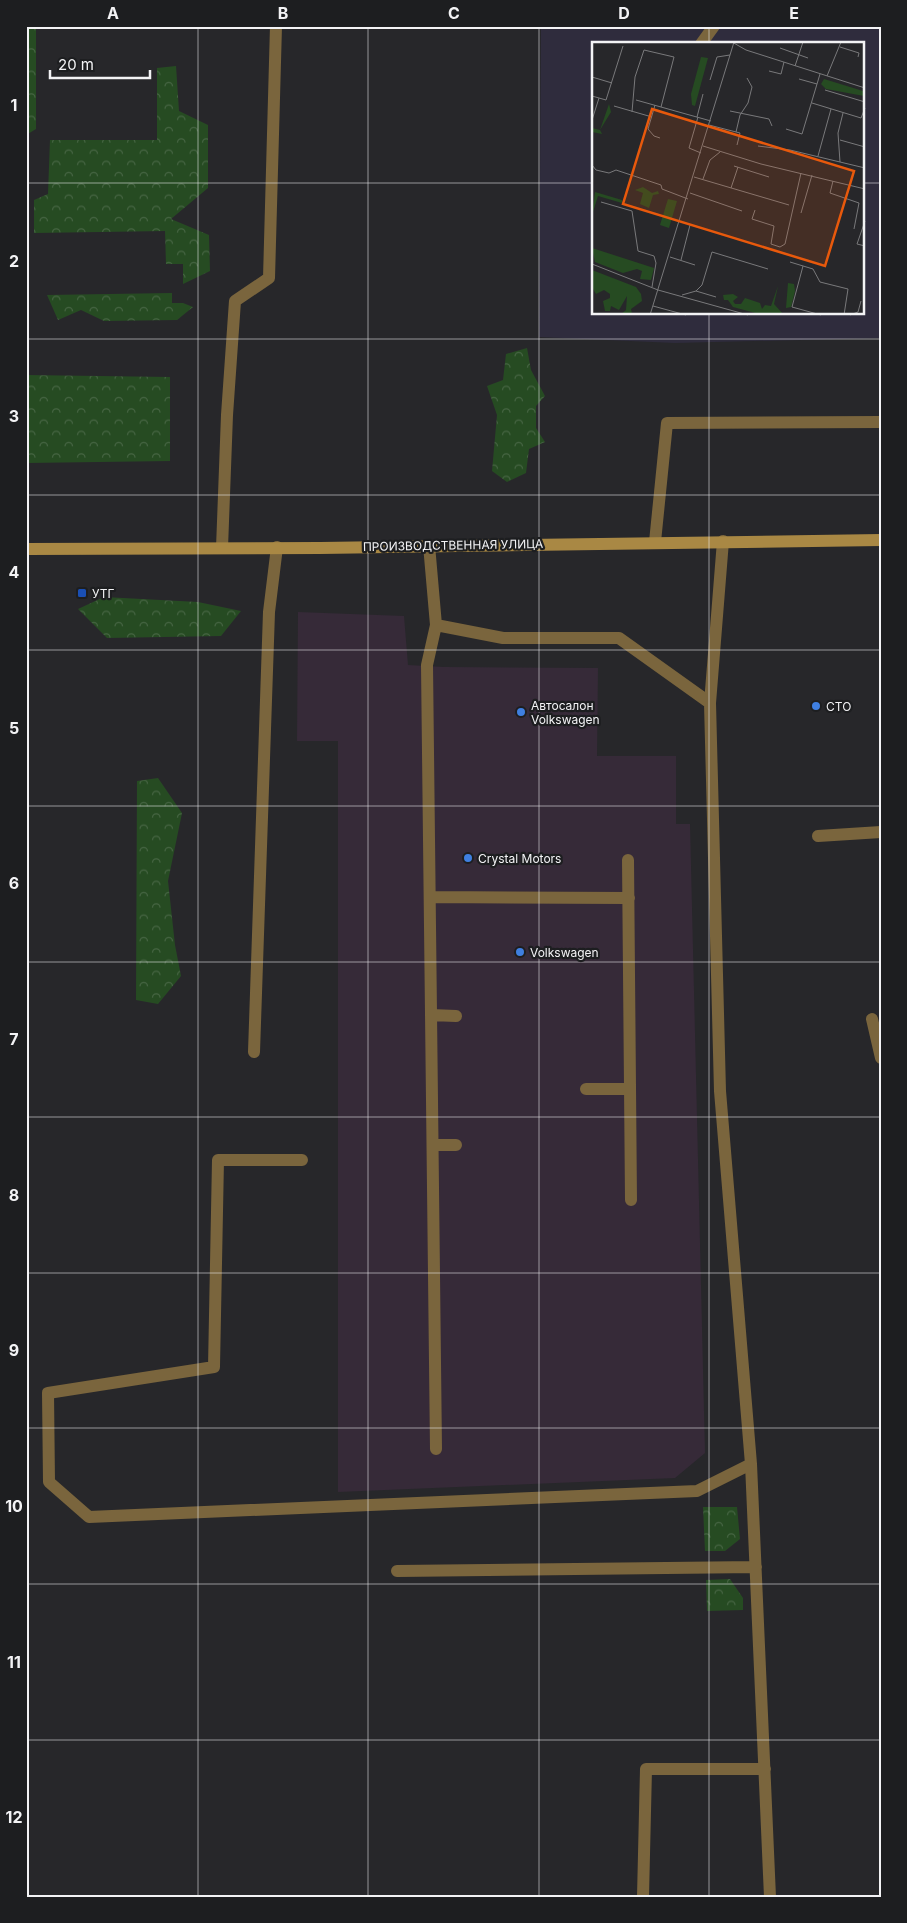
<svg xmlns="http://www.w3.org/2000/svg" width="907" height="1923" viewBox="0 0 907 1923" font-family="Inter,sans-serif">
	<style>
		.commercial { fill: #362a38 }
		.industrial { fill: #2f2c3d; fill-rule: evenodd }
		.forest { fill: url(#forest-crowns) }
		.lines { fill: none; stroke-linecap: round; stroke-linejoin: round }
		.lane { stroke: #7a653d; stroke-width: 12 }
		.secondary { stroke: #a98844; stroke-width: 12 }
		.grid { fill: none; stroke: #f3f3f5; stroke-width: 1; stroke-opacity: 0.55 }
		.transit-dot { fill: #1a4fb4; stroke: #1d1e20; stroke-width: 2 }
		.shop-dot { fill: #3f7fe0; stroke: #1d1e20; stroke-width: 2 }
		.labels { text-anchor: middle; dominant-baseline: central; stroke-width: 4.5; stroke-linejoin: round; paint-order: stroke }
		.street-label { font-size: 12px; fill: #f3f3f5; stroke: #1d1e20 }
		.poi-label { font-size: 12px; fill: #f3f3f5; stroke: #1d1e20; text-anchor: start }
		.inset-road { fill: none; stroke: #79797b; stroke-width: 1 }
		.view { fill: #e8590c; fill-opacity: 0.15; stroke: #e8590c; stroke-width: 2.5 }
		.inset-edge { fill: none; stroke: #f3f3f5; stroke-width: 2.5 }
		.neatline { fill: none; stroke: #f3f3f5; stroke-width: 2 }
		.grid-label { font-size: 16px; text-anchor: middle; font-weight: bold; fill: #f3f3f5 }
	</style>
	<defs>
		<pattern id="forest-crowns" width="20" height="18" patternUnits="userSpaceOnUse" patternTransform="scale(1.25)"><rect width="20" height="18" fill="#264b22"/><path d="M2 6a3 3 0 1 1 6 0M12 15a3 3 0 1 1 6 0" fill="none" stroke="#466543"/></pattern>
	</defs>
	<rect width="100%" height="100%" fill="#27272a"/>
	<!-- commercial -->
	<path class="commercial" d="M298 612 404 616 408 665 444 667 598 668 597 756H676V824H690L705 1453 675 1478 338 1492V741H297Z"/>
	<!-- industrial -->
	<path class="industrial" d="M541 26H881V338L675 343 539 337ZM593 44H863V314H593Z"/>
	<!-- forest -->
	<path class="forest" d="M26 26H36V129L26 135Z
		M176 66 179 111 208 125V188L171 219 209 235 210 271 183 284V264H166L165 231 34 233V200L48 194 50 140H157V68Z
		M172 293V303H183L193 307 177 320 104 321 81 310 58 320 47 295Z
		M527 348 531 370 545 396 536 406V428L545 442 529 449 526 473 507 482 492 471 497 415 487 386 503 380 506 354Z
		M26 375 170 377V461L26 463Z
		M104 597 198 602 241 611 221 636 107 638 78 609Z
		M158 778 182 813 168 881 175 945 181 976 158 1004 136 1000 137 781Z
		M703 1507H737L740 1539 725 1551H705Z
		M730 1579 743 1598V1610L707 1611 706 1580Z"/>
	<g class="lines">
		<!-- lane -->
		<path class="lane" d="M701 44 714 26
			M723 541 710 703 720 1091 751 1464 770 1897
			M655 542 667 423 881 422
			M429 545 436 625 427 665 436 1449
			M222 548 227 415 235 301 269 278 276 26
			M436 625 503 638H619L710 703
			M818 836 881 832
			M628 860 631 1200
			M430 897 629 898
			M431 1015 456 1016
			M872 1019 881 1058
			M254 1052 269 612 277 547
			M586 1089H630
			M433 1145H456
			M302 1160H218L214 1367 48 1393 49 1482 89 1517 697 1491 751 1464
			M397 1571 756 1567
			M643 1897 646 1769H765"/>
		<!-- secondary -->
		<path class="secondary" d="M26 549 320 548 881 540"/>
	</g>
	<!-- grid -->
	<path class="grid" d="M198 26V1897M368 26V1897M539 26V1897M709 26V44M26 183H593M863 183H881M709 314V1897M26 339H881M26 495H881M26 650H881M26 806H881M26 962H881M26 1117H881M26 1273H881M26 1428H881M26 1584H881M26 1740H881"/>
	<!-- markers -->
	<rect class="transit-dot" x="77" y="588" width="10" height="10" rx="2.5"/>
	<g class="shop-dot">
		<circle cx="816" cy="706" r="5"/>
		<circle cx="521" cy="712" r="5"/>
		<circle cx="468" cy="858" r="5"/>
		<circle cx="520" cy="952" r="5"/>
	</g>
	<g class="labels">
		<!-- street labels -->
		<g class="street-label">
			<text transform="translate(453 545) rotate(-1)">ПРОИЗВОДСТВЕННАЯ УЛИЦА</text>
		</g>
		<!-- poi labels -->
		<g class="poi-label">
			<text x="92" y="593">УТГ</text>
			<text x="531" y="705">Автосалон<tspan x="531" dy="14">Volkswagen</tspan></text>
			<text x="826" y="706">СТО</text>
			<text x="478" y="858">Crystal Motors</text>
			<text x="530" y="952">Volkswagen</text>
		</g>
	</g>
	<!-- overview -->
	<g transform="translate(592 42)">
		<rect width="272" height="272" fill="#27272a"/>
		<path d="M109 15 116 16 103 64 100 63 99 52ZM232 37 271 49 272 54 234 47 229 42ZM17 62 19 70 8 88 10 92 0 90V86L8 88ZM51 145 60 151 66 149 67 152 61 153 57 166 48 162 51 151 43 148ZM3 150 30 158V161L6 154 0 173ZM76 157 85 159 77 186 68 183ZM0 206 62 226 59 238 48 237 50 229 45 227 31 231 3 220ZM0 228 44 245 49 252 50 259 39 267 40 272H29L34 268 35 254 27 268 19 264 18 269H13L11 259 18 256V252L12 248 4 252 0 245ZM196 241 202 242 203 249 199 265 194 266ZM186 244 182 262 191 272H167L141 265 136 258H132L131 253 141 252 146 255 141 259 143 262H149L153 256 168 261 170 267 173 263 179 264Z" fill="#264b22"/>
		<path class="inset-road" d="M140 0 154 8 273 46M248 5 267 11 266 15M188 6 216 16M203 24 211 0M177 29 189 32 192 20M235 34 249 0M0 35 20 41M207 37 225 42M118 38 125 15 138 13M233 48 273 60M0 54 14 58 31 4M44 58 119 79M220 61 269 76 273 66M63 63 56 87 62 94 68 96M22 64 60 75M138 69 177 77 180 84M40 70 43 35 52 8 82 15 69 65M105 75 111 52M106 75 97 106 109 111M0 78 7 56M117 83 148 91 145 103M194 87 210 92 228 32M144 90 148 73 156 61 160 45 155 36M248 98 273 105M111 104 169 122 273 147M166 104 198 108 273 126M226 114 239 67M248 120 246 91 251 71M0 123 4 128 17 131 24 128 69 143 70 147 96 157M142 124 177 135M102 135 197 163M111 137 118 118 128 110M241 139 238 151 267 161 262 187M139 146 146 125M98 151 150 169M9 160 40 169 46 209 62 214 64 221 60 245M163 168 160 177 182 184 179 202 188 205 193 202 209 131M209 171 220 133M273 179 265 202 273 204M78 215 103 223M89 218 98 183M198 220 221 227 228 240 256 247 252 273M0 222 66 248 156 273M211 224 200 265 229 273M104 249 124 255M90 253 104 249 110 243 120 210 176 227M61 264 94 273M58 273 142 0M258 273 266 270 269 259"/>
		<path class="view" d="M60 67 262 129 233 224 31 162Z"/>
		<rect width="272" height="272" class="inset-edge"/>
	</g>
	<!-- border -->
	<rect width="907" height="1923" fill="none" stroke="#1d1e20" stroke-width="55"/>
	<!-- scale -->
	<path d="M50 70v8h100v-8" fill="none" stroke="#f3f3f5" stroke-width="2.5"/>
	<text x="58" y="70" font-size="15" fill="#f3f3f5" stroke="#1d1e20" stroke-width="4" paint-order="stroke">20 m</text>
	<rect x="28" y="28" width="852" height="1868" class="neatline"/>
	<g class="grid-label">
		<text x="113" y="19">A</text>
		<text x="283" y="19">B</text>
		<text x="454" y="19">C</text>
		<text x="624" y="19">D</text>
		<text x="794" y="19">E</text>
		<text x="14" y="111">1</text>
		<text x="14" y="267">2</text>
		<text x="14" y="422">3</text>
		<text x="14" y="578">4</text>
		<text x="14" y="734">5</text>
		<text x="14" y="889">6</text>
		<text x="14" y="1045">7</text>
		<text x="14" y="1201">8</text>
		<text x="14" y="1356">9</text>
		<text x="14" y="1512">10</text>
		<text x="14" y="1668">11</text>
		<text x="14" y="1823">12</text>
	</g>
</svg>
